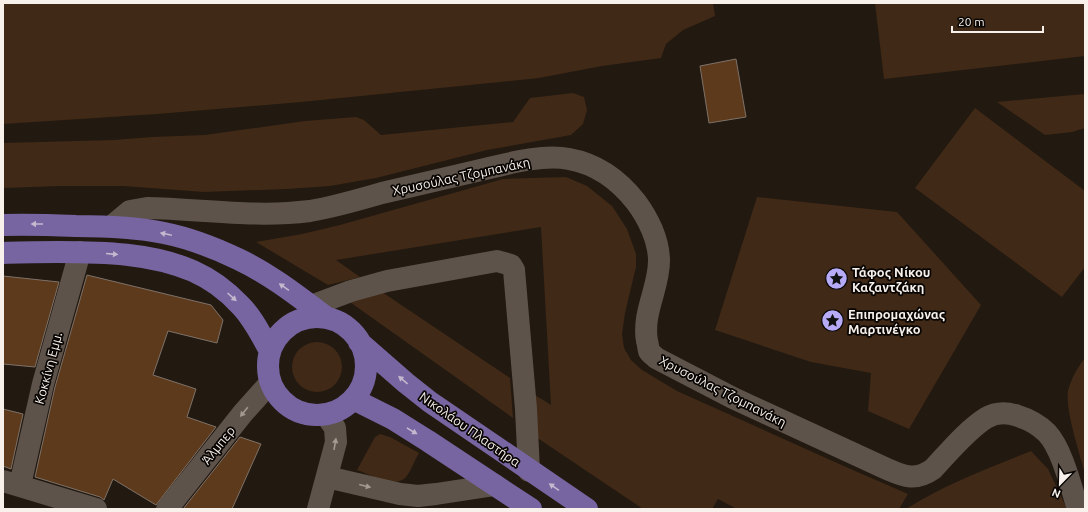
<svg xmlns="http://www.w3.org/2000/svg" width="1088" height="512" viewBox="0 0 1088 512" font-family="Ubuntu,sans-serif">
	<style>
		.green { fill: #402916 }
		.building { fill: #5d3a1b; stroke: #7e7269 }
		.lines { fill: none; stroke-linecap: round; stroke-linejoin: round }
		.minor { stroke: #5e534a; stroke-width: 22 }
		.major { stroke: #7765a2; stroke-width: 22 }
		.oneway { fill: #c4b8ce }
		.oneway2 { fill: #a39a92 }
		.labels { text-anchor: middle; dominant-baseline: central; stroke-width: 3.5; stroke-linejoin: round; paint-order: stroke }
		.street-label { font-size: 13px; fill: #f7f0eb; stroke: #080503 }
		.poi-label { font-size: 13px; font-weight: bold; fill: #f7f0eb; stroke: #080503; text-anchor: start }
	</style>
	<rect width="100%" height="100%" fill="#221911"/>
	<!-- green -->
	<path class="green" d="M3 3H713L715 16 683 30 666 44 661 58 602 66 539 78 301 102 157 114 3 124Z
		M875 3H1085V56L884 79Z
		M573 93 584 97 587 110 583 124 571 135 487 150 376 178 330 186 287 189 204 192 123 186H60L3 188V143L114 140 152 137 205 135 305 121 356 117 364 120 381 135 513 122 530 98Z
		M1085 94V128L1072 132 1045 135 997 102Z
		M975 108 1085 191V267L1062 297 915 188Z
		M566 177 587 186 612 206 627 229 636 254V267L625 313 622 334 624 348 631 360 642 370 677 391 846 467 908 494 899 509H737L718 499 712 509H643L536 437 532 393 551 405 541 227 336 260 360 277 328 285 256 242 302 234 340 225 503 179Z
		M757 197 897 212 981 305 909 429 868 411 871 373 811 362 715 330Z
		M382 292 510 378 513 418 347 300Z
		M292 367a25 25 0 1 1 50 0a25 25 0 1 1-50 0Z
		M1085 358V474C1080 454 1065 410 1068 391 1071 379 1077 368 1085 358Z
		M380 434 390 437 419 453C415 459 410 474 405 478 393 489 369 474 357 470L375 437Z
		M1031 451 1048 469 1067 509H906C945 484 989 468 1031 451Z"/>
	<!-- building -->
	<path class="building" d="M736 59 746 117 709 123 700 66Z
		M87 275 211 305 223 320 217 343 168 331 153 375 196 389 187 417 216 427 156 505 113 479 104 500 100 497 35 477 55 387Z
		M3 276 59 282 35 367 3 364Z
		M3 409 23 414 11 469 3 466Z
		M240 437 261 444 232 509H183Z"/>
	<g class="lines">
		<!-- minor -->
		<path class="minor" d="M112 226 130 211 147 208C201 209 255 218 310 211 334 207 358 200 382 193 416 185 451 177 485 169 510 163 544 154 569 159 597 164 618 179 636 202 648 218 659 240 659 261 659 288 642 313 647 341 648 343 648 348 649 351 650 353 654 356 656 358L733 398 887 469C905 477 916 481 933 469 948 453 967 430 986 418 996 412 1007 412 1018 416 1028 419 1039 425 1047 433 1062 449 1071 487 1078 509
			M311 306 351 291 387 281 497 261 511 265 514 270 526 409 529 471
			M327 477 400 494 418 496 436 494 495 485
			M3 481 96 509
			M20 485 43 384 80 252
			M167 509 243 413 270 383
			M318 509 336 442 335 428 326 415"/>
		<!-- major -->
		<path class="major" d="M3 225C27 224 52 225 76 226 105 226 135 227 164 233 189 238 215 248 238 259 270 274 299 297 327 318
			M3 253C21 252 40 252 58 252 103 252 151 253 193 271 211 279 227 291 240 305 253 318 261 335 270 351
			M268 366a49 49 0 1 1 98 0a49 49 0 1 1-98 0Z
			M359 342 406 383 430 402 587 509
			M353 399 393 419 428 441 531 509"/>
	</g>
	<!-- one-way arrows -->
	<defs><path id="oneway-solid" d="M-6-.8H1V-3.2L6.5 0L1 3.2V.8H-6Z"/></defs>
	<g class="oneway">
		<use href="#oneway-solid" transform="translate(37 224) rotate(180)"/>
		<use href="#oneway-solid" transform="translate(166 234) rotate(-168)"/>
		<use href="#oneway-solid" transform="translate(112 254) rotate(5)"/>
		<use href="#oneway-solid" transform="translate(284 287) rotate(-145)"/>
		<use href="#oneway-solid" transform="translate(232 297) rotate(42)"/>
		<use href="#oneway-solid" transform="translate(403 380) rotate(-140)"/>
		<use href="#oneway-solid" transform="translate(412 431) rotate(31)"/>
		<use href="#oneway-solid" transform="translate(554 487) rotate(-146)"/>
	</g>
	<g class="oneway2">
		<use href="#oneway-solid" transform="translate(244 412) rotate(129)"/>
		<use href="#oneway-solid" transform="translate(335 444) rotate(-80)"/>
		<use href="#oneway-solid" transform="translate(365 486) rotate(14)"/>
	</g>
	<!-- icons -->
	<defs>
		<symbol id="sight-disc" viewBox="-11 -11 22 22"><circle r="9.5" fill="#b7abf8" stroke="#080503"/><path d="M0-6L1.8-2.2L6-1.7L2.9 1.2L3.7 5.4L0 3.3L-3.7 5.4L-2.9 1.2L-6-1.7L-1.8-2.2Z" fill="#111"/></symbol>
	</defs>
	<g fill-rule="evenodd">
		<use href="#sight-disc" x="824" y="266" width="25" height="25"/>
		<use href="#sight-disc" x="820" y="308" width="25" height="25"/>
	</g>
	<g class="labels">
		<!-- street labels -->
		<g class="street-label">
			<text transform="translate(461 176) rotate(-12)">Χρυσούλας Τζομπανάκη</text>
			<text transform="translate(48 368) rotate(-75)">Κοκκίνη Εμμ.</text>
			<text transform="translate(723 391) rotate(27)">Χρυσούλας Τζομπανάκη</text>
			<text transform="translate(470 429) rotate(35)">Νικολάου Πλαστήρα</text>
			<text transform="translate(218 445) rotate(-51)">Άλμπερ</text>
		</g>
		<!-- poi labels -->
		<g class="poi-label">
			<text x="852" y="272">Τάφος Νίκου<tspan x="852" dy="15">Καζαντζάκη</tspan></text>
			<text x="848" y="314">Επιπρομαχώνας<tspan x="848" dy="15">Μαρτινέγκο</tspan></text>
		</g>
	</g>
	<!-- border -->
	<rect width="1088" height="512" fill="none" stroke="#f7f0eb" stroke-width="8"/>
	<!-- north arrow -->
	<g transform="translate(1060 484) rotate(203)" stroke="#080503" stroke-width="3" paint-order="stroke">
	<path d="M0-3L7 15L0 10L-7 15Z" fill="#f7f0eb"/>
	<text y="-6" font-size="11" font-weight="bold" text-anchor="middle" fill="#f7f0eb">N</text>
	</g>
	<!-- scale -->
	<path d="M952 26v6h91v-6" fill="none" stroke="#f7f0eb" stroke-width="2"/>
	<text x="958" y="26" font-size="12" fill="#f7f0eb" stroke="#080503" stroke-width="3" paint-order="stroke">20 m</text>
</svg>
